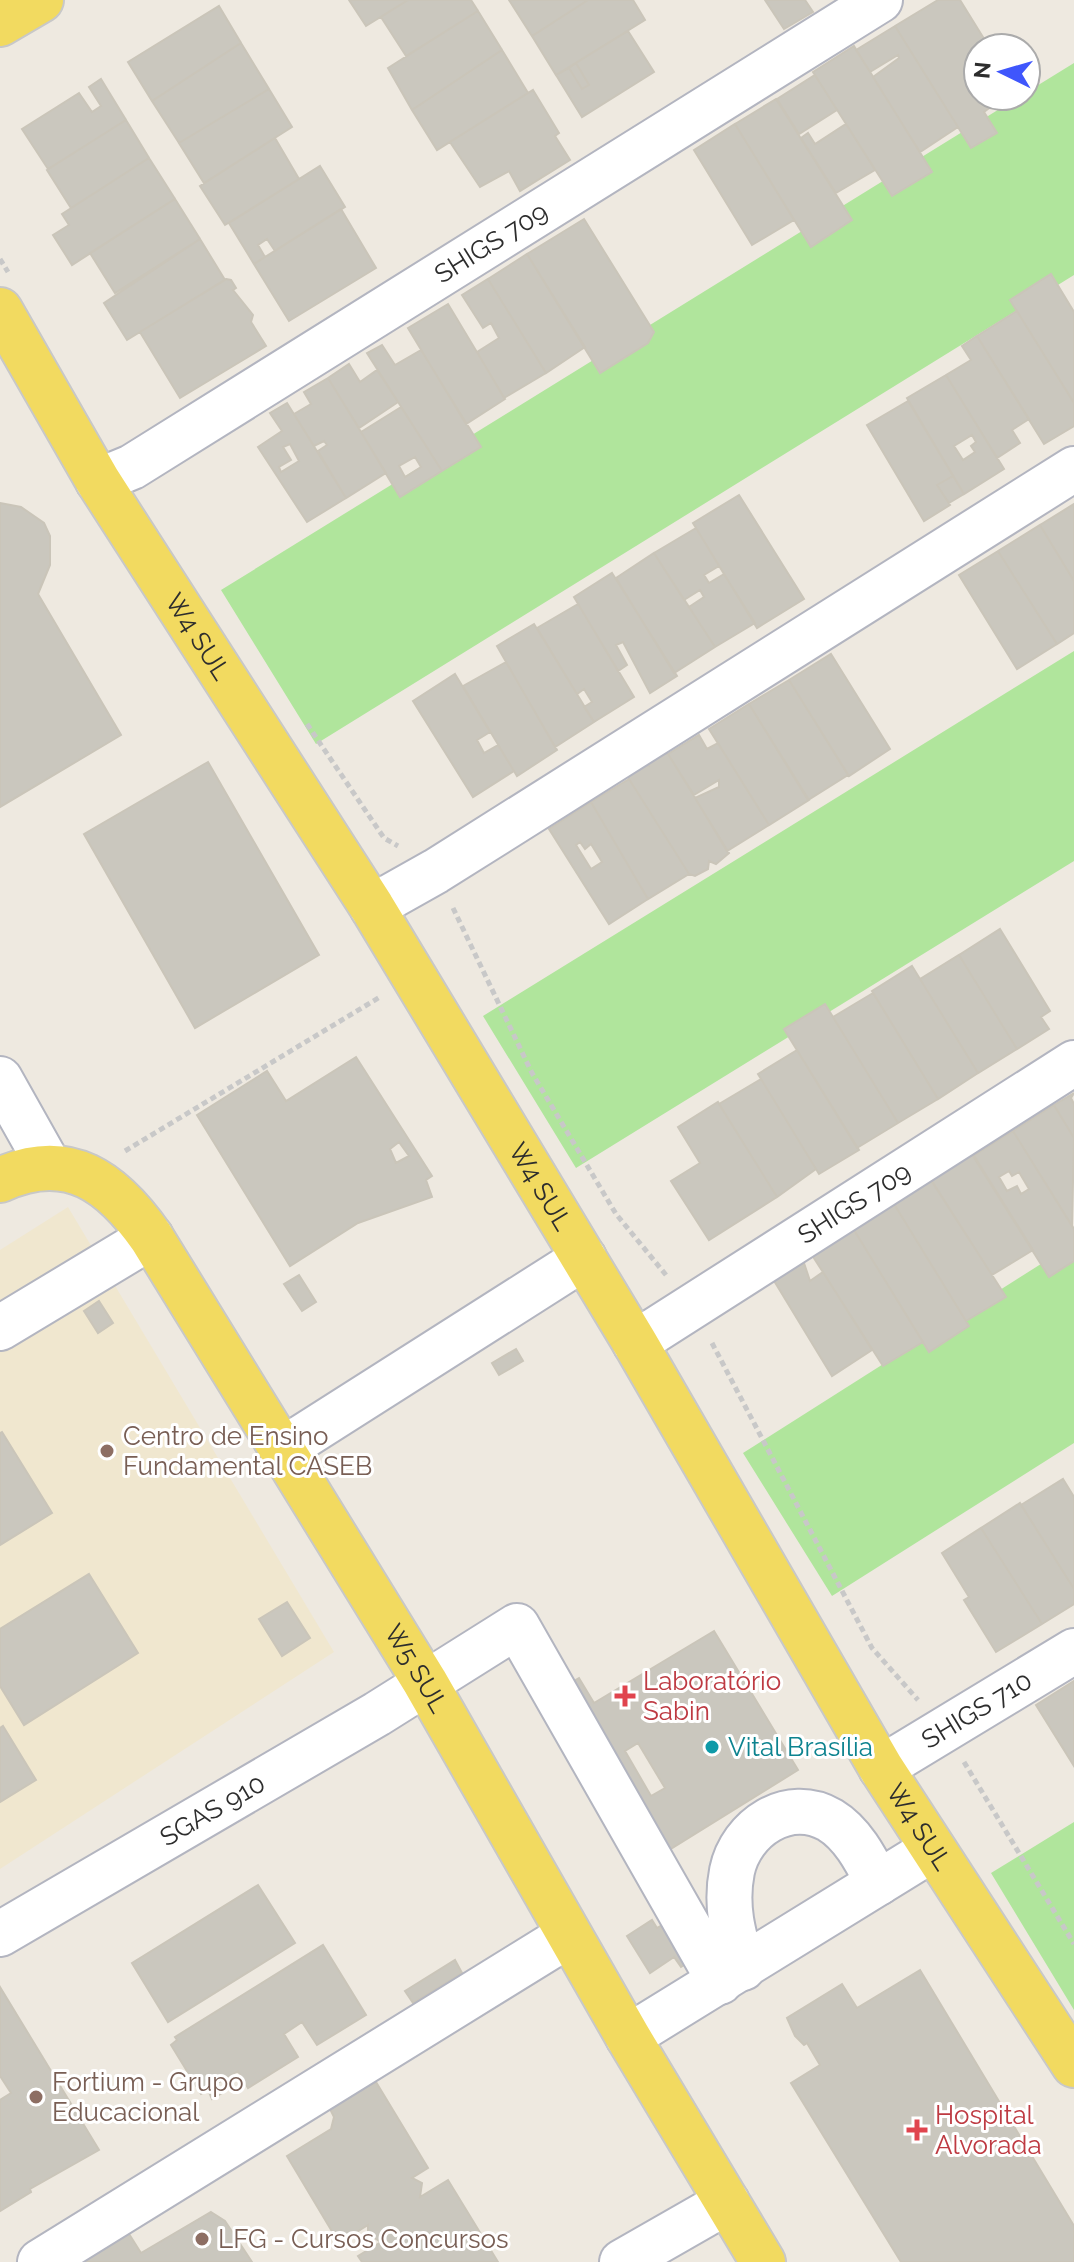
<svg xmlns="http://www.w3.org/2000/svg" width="1074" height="2262" viewBox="0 0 1074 2262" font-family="Raleway,sans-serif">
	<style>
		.education { fill: #f0e7cf }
		.green { fill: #b0e59c }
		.building { fill: #cac7be; stroke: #cac5b9; stroke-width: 2; fill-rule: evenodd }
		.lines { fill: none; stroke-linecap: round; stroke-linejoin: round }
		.minor-casing { stroke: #b3b5c0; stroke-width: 48 }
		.major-casing { stroke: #c8c8c8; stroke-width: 48 }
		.path { stroke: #c8c8c8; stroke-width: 5; stroke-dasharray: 6 4; stroke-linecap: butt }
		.minor { stroke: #fff; stroke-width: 44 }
		.major { stroke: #f2da60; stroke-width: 44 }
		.education-dot { fill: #8d6e63; stroke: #fff; stroke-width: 3 }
		.health-dot { fill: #e0444e; stroke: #fff; stroke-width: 3 }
		.culture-dot { fill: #0f9aa8; stroke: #fff; stroke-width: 3 }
		.labels { text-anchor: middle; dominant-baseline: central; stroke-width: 6; stroke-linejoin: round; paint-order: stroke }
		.street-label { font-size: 26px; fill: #2d2d2d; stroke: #fff }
		.education-label { font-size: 26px; fill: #785e54; stroke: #fff; text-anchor: start }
		.health-label { font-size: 26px; fill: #be3a42; stroke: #fff; text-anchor: start }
		.culture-label { font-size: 26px; fill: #0d838f; stroke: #fff; text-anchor: start }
	</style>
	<rect width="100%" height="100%" fill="#eee9e0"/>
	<!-- education -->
	<path class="education" d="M68 1207 334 1652 0 1869V1250Z"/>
	<!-- green -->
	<path class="green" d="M1074 63V275L316 744 221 590Z
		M1074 651V861L576 1168 483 1016Z
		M1074 1243V1443L832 1596 743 1453Z
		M1074 1822V2010L991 1873Z"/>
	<!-- building -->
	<path class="building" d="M349 0H408L366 26Z
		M408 0H471L478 11 406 56 381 17Z
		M509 0H588L532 36Z
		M588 0H633L645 20 556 75 532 36Z
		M765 0H805L813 12 784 29Z
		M938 0H960L986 42 991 38 997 48H978V96H1005L984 112 997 133 971 148 895 26Z
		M219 6 241 43 152 101 128 62Z
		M478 11 502 50 412 110 388 68Z
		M895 26 958 127 920 152 873 77 899 58 898 55 870 72 856 50Z
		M628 31 654 72 582 117 556 75 569 68 582 89 589 85 576 63Z
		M241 43 269 89 179 143 152 101Z
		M854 46 932 172 892 196 813 72Z
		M502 50 528 93 437 150 412 110Z
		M576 63 589 85 582 89 569 68Z
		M815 75 837 110 799 134 777 99Z
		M101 79 126 120 48 169 22 129 79 93 92 112 101 106 89 87Z
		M269 89 292 127 204 183 179 143Z
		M533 90 559 133 555 136 570 160 520 191 509 171 480 187 450 142Z
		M776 99 852 220 811 247 735 124Z
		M126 120 149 158 71 208 47 170Z
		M735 124 794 220 752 245 694 150Z
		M846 124 875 170 836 193 801 138 808 133 815 144Z
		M275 138 299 179 225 225 200 186Z
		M149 158 175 199 72 265 53 235 69 225 62 214Z
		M320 166 345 207 275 251 267 239 258 245 265 257 254 264 229 223Z
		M175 199 200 239 115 293 90 253Z
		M341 209 376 268 289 321 254 264Z
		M584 219 654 332 648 343 600 373 527 254Z
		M200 239 225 280 127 340 104 303Z
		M527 254 585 347 546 373 488 279Z
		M1051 274 1074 312V403L1010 300Z
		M226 279 231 280 236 288 233 290 253 315 251 322 266 346 180 398 140 332Z
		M488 279 546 373 504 398 477 352 499 338 491 323 483 328 462 295Z
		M448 304 505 399 466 424 408 328Z
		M1017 311 1074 403V426L1044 444 977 336Z
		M977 336 1029 419 1012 430 1020 443 997 458 946 375 971 360 962 346Z
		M382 345 395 365 421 350 481 447 442 471 367 353Z
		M349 364 360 382 377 370 398 402 359 428 328 378Z
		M946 375 1004 469 964 494 907 398ZM972 435 976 442 971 446 975 452 963 460 954 446Z
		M328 378 386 473 346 498 318 451 327 445 324 441 314 446 294 414 311 404 304 392Z
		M908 401 953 476 937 485 950 505 924 521 867 425Z
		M287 403 346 498 307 522 258 447 282 431 270 413ZM290 444 299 461 281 472 279 467 291 460 283 447Z
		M401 407 442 471 400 497 361 432ZM415 457 421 467 405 477 399 466Z
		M953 476 964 494 949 503 937 485Z
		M739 495 804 599 757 628 693 523Z
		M0 503 21 507 44 523 50 536V565L38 594 121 735 0 807Z
		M1074 504V581L1040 525Z
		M1040 525 1074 581V633L1057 644 998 551Z
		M696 528 719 566 704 575 709 583 724 574 755 623 715 647 689 607 704 597 700 590 684 600 654 553Z
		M998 551 1057 644 1017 669 959 575Z
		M654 553 715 647 674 673 616 578Z
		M612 573 677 676 650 693 623 642 616 645 627 665 618 671 574 597Z
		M578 604 634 697 594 722 584 707 592 702 584 689 577 694 537 628Z
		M534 624 594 722 555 747 497 646Z
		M831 654 890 749 849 776 789 680Z
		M506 662 557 750 517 776 463 686Z
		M455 674 490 732 477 740 484 753 498 745 514 771 473 797 413 701Z
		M789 680 848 775 808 800 749 704Z
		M749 704 809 800 769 825 709 729Z
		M699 735 707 749 718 743 769 825 727 851 695 798 719 787V780L694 795 668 754Z
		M663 752 668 754 729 853 716 864 709 861 708 869 695 876 689 874 629 779V773L643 764 649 766 650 760Z
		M208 762 319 955 195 1028 84 834Z
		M629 779 689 874 648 899 591 802Z
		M591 802 648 899 609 924 549 829ZM580 842 585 849 591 844 602 862 591 869 576 845Z
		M1000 929 1050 1011 1041 1017 1049 1029 1017 1049 959 955Z
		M959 955 1017 1049 978 1073 920 979Z
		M912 966 978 1073 938 1099 872 991Z
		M873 993 938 1099 898 1123 833 1017Z
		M825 1004 898 1123 857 1148 784 1029Z
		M797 1050 859 1150 819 1174 758 1074Z
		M356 1057 432 1176 426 1180 432 1197 358 1223 290 1266 197 1115 267 1071 286 1101ZM399 1142 409 1156 396 1163 390 1149Z
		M761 1079 816 1169 777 1197 719 1104Z
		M1074 1093 1071 1098 1074 1104V1138L1054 1105Z
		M718 1102 777 1197 709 1240 671 1181 700 1163 678 1127Z
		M1054 1105 1074 1138 1072 1226 1013 1131Z
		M1013 1131 1074 1229V1261L1049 1277 973 1156ZM1009 1171 1012 1176 1019 1172 1029 1189 1021 1194 1017 1186 1007 1191 999 1177Z
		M971 1151 1033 1250 992 1275 929 1177Z
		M932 1181 1006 1297 966 1321 894 1204Z
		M894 1204 969 1326 929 1352 854 1230Z
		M854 1230 923 1342 883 1366 812 1255Z
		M803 1260 810 1281 823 1272 872 1350 832 1376 773 1279Z
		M299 1275 316 1302 302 1311 284 1284Z
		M99 1301 113 1323 98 1333 84 1311Z
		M516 1349 523 1361 499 1375 492 1363Z
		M2 1432 52 1513 0 1545V1433Z
		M1063 1479 1074 1497V1589L1021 1505Z
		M1020 1503 1074 1589V1604L1042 1624 981 1528Z
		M981 1528 1042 1624 996 1652 964 1600 969 1597 942 1553Z
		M89 1574 138 1653 24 1725 0 1686V1629Z
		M287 1602 310 1638 282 1656 259 1619Z
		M714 1631 798 1770 656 1858 553 1693 579 1678 594 1703ZM638 1743 665 1788 651 1796 625 1751Z
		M1074 1681V1766L1036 1705Z
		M3 1726 36 1780 0 1802V1728Z
		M258 1885 295 1943 168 2022 132 1963Z
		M677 1916 701 1954 681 1967 674 1957 650 1973 627 1936 652 1920 657 1928Z
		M323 1945 366 2015 317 2045 302 2022 284 2034 298 2057 248 2088 238 2071 216 2084 222 2093 212 2099 208 2090 201 2094 171 2045 177 2040 175 2037Z
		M455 1960 462 1973 413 2003 405 1991Z
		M920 1970 1074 2226V2262H901L791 2083 820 2065 807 2043 804 2045 795 2036 787 2018 842 1984 857 2008Z
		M0 1987 99 2150 30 2189 31 2192 0 2211V2100L11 2093 0 2076Z
		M376 2082 428 2168 412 2178 422 2183 420 2197 448 2180 498 2262H362L358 2256 381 2242 371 2236 368 2238V2225L339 2243 287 2156 331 2129 334 2117 330 2109Z
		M211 2212 225 2221 252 2262H72L126 2229 141 2253Z"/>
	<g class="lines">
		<defs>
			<g id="minor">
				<path id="s1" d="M98 481 132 467 880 0"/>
				<path d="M372 907 436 871 1074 469"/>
				<path d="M0 1079 50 1168"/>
				<path d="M0 1328 151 1237"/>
				<path id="s2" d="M635 1343 1074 1063"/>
				<path d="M282 1450 584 1258"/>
				<path id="s3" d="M881 1768 1074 1651"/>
				<path id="s4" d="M0 1934 377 1714 517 1626 720 1982"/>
				<path d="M743 1968C733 1934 725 1906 732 1871 741 1828 788 1796 830 1820 853 1834 866 1860 878 1883"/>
				<path d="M628 2037 933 1849"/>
				<path d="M40 2262 569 1935"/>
				<path d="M622 2262 727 2202"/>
			</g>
			<g id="major">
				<path d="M0 24 41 0"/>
				<path id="s5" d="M0 310 98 481 372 907 635 1343 881 1768 1074 2065"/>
				<path id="s6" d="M0 1180C69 1148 113 1183 151 1237L425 1682 628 2037 763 2262"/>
			</g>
		</defs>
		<!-- minor casing -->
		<use href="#minor" class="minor-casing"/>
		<!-- major casing -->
		<use href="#major" class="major-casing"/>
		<!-- path -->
		<path class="path" d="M0 259 8 272
			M307 724 384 838 398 846
			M453 908 532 1073 616 1214 666 1275
			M125 1151 380 997
			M712 1343 872 1648 918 1700
			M964 1762 1074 1944"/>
		<!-- minor -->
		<use href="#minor" class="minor"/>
		<!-- major -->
		<use href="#major" class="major"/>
	</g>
	<!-- markers -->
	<g class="education-dot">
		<circle cx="107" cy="1451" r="8"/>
		<circle cx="36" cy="2097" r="8"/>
		<circle cx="202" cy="2239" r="8"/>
	</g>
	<g class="health-dot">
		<path d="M621 1684h8v8h8v8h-8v8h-8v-8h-8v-8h8z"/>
		<path d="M913 2118h8v8h8v8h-8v8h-8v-8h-8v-8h8z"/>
	</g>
	<circle class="culture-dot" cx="712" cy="1747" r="8"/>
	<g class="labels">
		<!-- street labels -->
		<g class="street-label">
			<text stroke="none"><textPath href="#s1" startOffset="460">SHIGS 709</textPath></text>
			<text stroke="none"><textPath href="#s5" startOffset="382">W4 SUL</textPath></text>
			<text stroke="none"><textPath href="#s5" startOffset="1030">W4 SUL</textPath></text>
			<text stroke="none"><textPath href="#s2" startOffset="260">SHIGS 709</textPath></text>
			<text stroke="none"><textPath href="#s6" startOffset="686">W5 SUL</textPath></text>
			<text stroke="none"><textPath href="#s3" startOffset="112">SHIGS 710</textPath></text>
			<text stroke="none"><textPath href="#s4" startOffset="246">SGAS 910</textPath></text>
			<text stroke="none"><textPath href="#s5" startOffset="1774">W4 SUL</textPath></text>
		</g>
		<!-- education labels -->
		<g class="education-label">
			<text x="123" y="1436">Centro de Ensino<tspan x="123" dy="30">Fundamental CASEB</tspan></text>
			<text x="52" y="2082">Fortium - Grupo<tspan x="52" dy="30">Educacional</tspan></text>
			<text x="218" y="2239">LFG - Cursos Concursos</text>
		</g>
		<!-- health labels -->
		<g class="health-label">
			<text x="643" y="1681">Laboratório<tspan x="643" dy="30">Sabin</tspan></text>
			<text x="935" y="2115">Hospital<tspan x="935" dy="30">Alvorada</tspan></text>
		</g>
		<!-- culture labels -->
		<g class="culture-label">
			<text x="728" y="1747">Vital Brasília</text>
		</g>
	</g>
	<!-- north arrow -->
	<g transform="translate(1002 72) rotate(275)"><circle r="38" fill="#ffffff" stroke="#ababab" stroke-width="2"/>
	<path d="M0-6L14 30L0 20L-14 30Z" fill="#3f56fc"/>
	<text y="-12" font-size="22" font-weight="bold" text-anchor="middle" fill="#2d2d2d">N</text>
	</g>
</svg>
